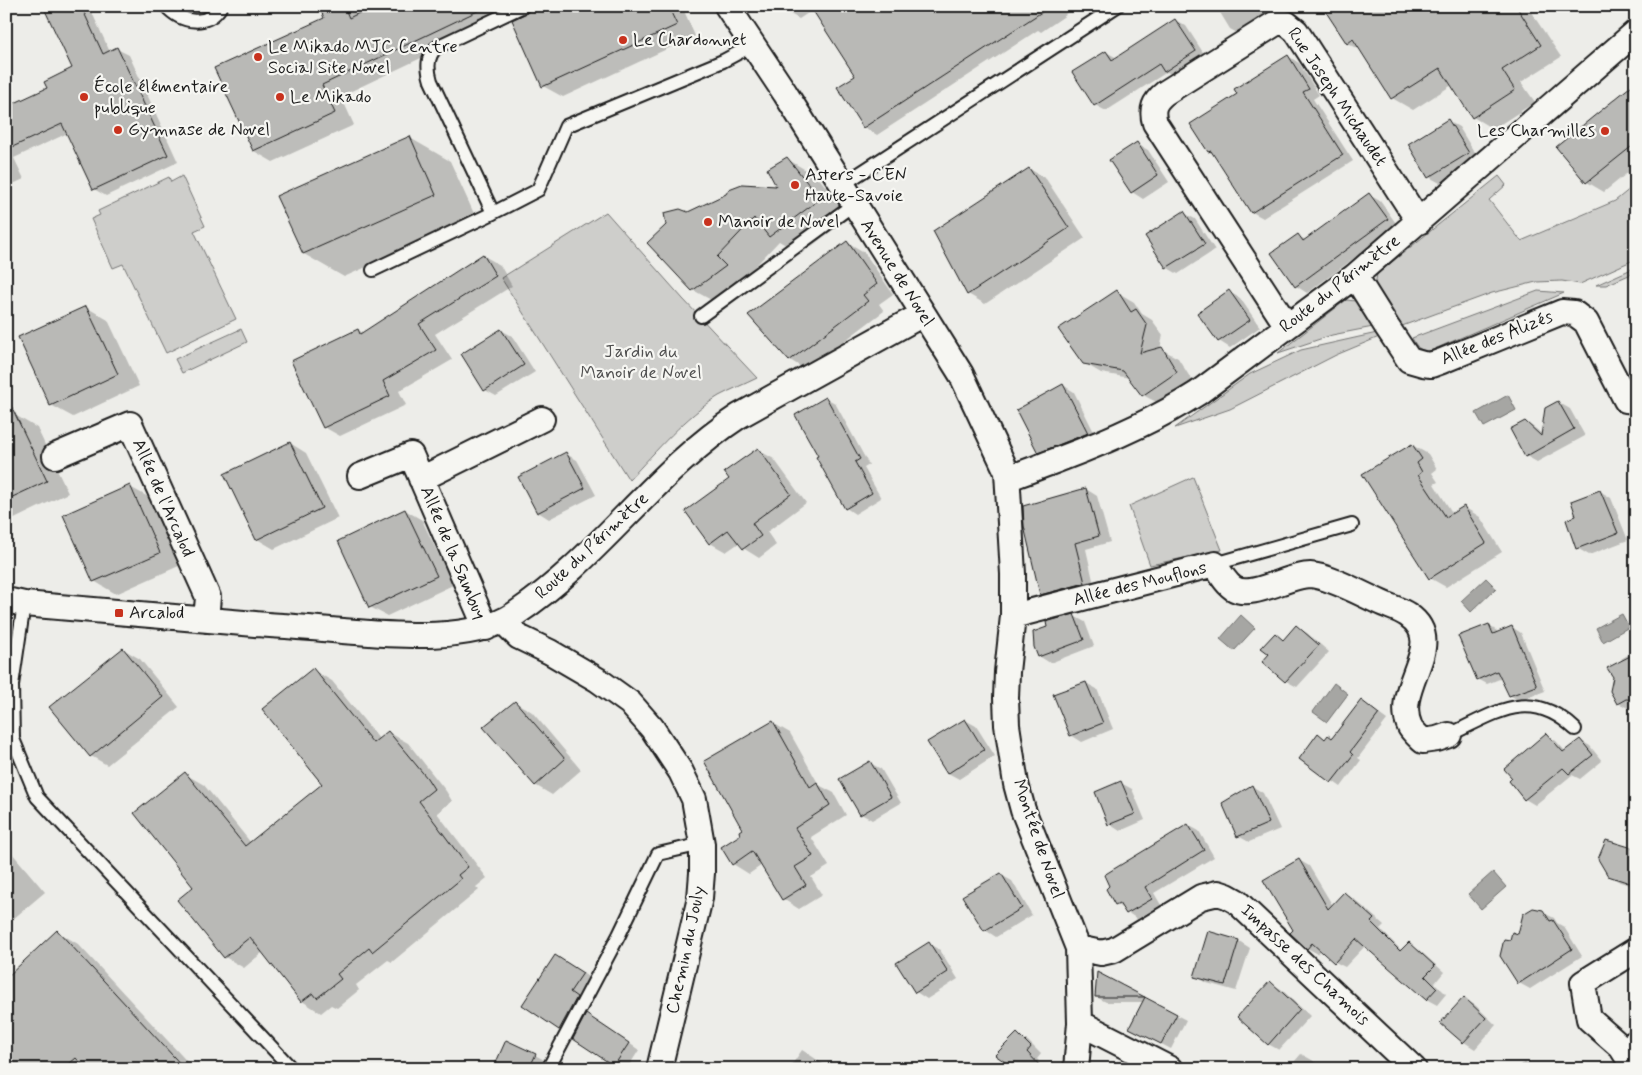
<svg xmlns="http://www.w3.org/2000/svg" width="1642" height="1075" viewBox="0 0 1642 1075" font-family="Mynerve,sans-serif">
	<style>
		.green { fill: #cececb; stroke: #757574 }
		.water { fill: #a6a6a3; stroke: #6f6f6d }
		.shadow { fill: #0003 }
		.building { fill: #b9b9b6; stroke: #1c1c1c }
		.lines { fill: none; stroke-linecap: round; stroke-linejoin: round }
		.lane-casing { stroke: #1c1c1c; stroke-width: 16 }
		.street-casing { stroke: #1c1c1c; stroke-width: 28 }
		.lane { stroke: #f6f6f2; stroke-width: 12 }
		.street { stroke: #f6f6f2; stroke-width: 24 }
		.poi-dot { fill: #c8321e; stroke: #f6f6f2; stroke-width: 2 }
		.labels { text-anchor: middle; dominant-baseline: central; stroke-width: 4.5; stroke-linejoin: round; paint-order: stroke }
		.poi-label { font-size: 18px; fill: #1c1c1c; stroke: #f6f6f2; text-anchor: start }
		.street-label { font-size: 18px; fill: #1c1c1c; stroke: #f6f6f2 }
		.park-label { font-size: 18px; fill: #515151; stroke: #f6f6f2 }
	</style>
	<rect width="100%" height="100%" fill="#edede9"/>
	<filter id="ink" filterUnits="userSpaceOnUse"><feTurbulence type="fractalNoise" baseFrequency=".02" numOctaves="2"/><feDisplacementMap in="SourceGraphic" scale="10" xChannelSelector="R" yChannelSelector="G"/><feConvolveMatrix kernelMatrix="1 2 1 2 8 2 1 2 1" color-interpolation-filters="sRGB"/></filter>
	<g filter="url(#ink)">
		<!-- green -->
		<path class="green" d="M182 176 205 226 194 231 236 319 166 353 123 264 113 268 91 219 100 215 98 211 169 177 171 182Z
			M1499 176 1506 185 1489 200 1521 241 1615 201 1636 184V259L1580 284 1562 281 1536 282 1492 293 1402 326 1375 285 1377 274Z
			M606 212 683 299 757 378C745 384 732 389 719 396 686 416 656 451 629 480L501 278Z
			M1636 267V272L1606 285H1596Z
			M1538 291 1564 293 1430 351C1419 351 1417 347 1412 338Z
			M1346 300 1356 301 1373 327 1332 335 1278 353Z
			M241 329 247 342 182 373 175 359Z
			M1377 333 1379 337 1336 355 1230 409 1175 428 1250 374 1301 350Z
			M1193 477 1222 550 1150 565 1129 506Z"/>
		<!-- water -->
		<path class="water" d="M1508 395 1516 410 1484 427 1476 413Z
			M1486 578 1496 588 1471 612 1461 601Z
			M1622 614 1629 627 1603 642 1596 628Z
			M1241 615 1255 628 1234 651 1220 639Z
			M1334 683 1348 694 1327 722 1313 712Z
			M1493 872 1506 887 1481 909 1468 894Z"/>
		<!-- shadow -->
		<path class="shadow" d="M44 6H89L110 52 117 49 129 55 178 162 106 196 94 189 68 133 14 158 24 179 6 187V108L49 88 74 69Z
			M320 6H357L361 13 376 6H682L695 36 563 97 543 86 524 15 518 12 341 96 354 125 273 162 254 151 326 19Z
			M782 6H1077L1065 14 1066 15 1041 32 1038 30 877 135 864 127 857 76 814 9 799 19 785 11Z
			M1216 6H1274L1266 12 1269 17 1241 35 1230 29Z
			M1334 6H1527L1561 57 1521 82 1535 102 1493 129 1473 117 1452 85 1413 110 1392 98 1363 51 1347 43Z
			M1175 20 1186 26 1206 57 1176 77 1167 72 1106 111 1095 105 1106 52 1117 58Z
			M1288 56 1299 63 1319 95 1313 99 1353 161 1263 218 1252 212 1214 154 1209 152 1238 94Z
			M1636 84V166L1604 192 1587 182 1557 147Z
			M1448 121 1459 127 1479 160 1440 183 1429 177Z
			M410 138 450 161 476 218 344 277 304 254 278 196Z
			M1137 144 1148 150 1169 182 1143 199 1132 192Z
			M787 159 818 177 850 217 801 254 779 241 747 275 756 284 724 307 693 290 688 214 778 187Z
			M1030 169 1046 179 1085 238 985 304 968 294Z
			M1369 195 1380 201 1398 226 1307 293 1296 286 1272 253 1298 236 1306 240Z
			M1184 213 1195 219 1215 250 1178 274 1166 267Z
			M847 242 864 252 893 294 879 304 884 311 806 370 790 360Z
			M484 256 500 265 512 286 435 334 452 360 399 391 406 405 340 436 324 427 358 330 363 333Z
			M1117 292 1134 302 1142 314 1152 320 1163 335 1160 349H1161L1178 358 1193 382 1160 404 1143 395 1130 378 1101 373 1084 363Z
			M1229 292 1240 298 1260 327 1230 348 1219 341 1199 313Z
			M86 307 108 320 139 386 73 417 51 405Z
			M501 330 512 336 535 372 496 396 485 390Z
			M1063 385 1074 392 1098 440 1050 458 1039 452Z
			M826 398 835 403 869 465 864 468 881 498 855 514 846 508 820 457Z
			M1558 402 1570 409 1585 436 1537 462 1526 456 1525 422 1536 429 1543 435Z
			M15 415 37 428 68 493 6 523V419Z
			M290 443 306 453 338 518 274 549 257 539Z
			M1412 445 1428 454 1437 469 1432 473 1438 482 1434 484 1453 514 1464 507 1480 517 1502 552 1446 587 1430 578Z
			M758 450 774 459 806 503 767 532 776 545 759 558 743 548 739 543 726 552 710 543 730 479Z
			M566 454 577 460 596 495 549 519 538 512 520 478Z
			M130 487 152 499 181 565 116 594 94 581Z
			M1086 489 1097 496 1110 542 1086 549 1095 589 1052 601 1041 594Z
			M1600 491 1611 498 1628 540 1589 555 1577 548 1578 516Z
			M405 510 422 520 453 585 387 616 370 607Z
			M1074 616 1085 622 1094 646 1050 663 1039 656 1049 627Z
			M1488 625 1497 631 1498 633 1512 627 1521 633 1545 691 1519 701 1510 695 1502 678 1487 684 1478 679Z
			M1296 627 1307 633 1329 652 1297 687 1286 681 1270 654 1275 635 1284 640Z
			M123 649 140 659 179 707 107 765 91 756Z
			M1636 650V706L1630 709 1618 703 1623 661 1621 659Z
			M313 670 332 681 380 740 388 732 408 743 446 791 452 801 437 813 487 878 476 887 479 890 392 962 388 960 356 985 359 990 337 1008 331 1005 321 1013 302 1001 263 952 244 968 225 957 195 887 185 774 204 785 251 843 324 784Z
			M1086 683 1097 689 1113 729 1082 742 1071 735Z
			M1361 701 1387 720 1358 758 1361 760 1341 787 1300 758 1318 735 1326 739H1332Z
			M515 702 532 712 581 770 552 795 535 785Z
			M965 720 976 726 995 756 959 779 948 773Z
			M773 723 790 733 819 785 834 793 846 815 811 837 829 866 811 877 822 895 799 909 783 899 762 865 749 874 733 864Z
			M1546 735 1556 741 1566 752 1580 740 1590 746 1602 761 1580 779 1572 775 1535 805 1525 799Z
			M870 763 881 769 901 803 872 820 861 814Z
			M1121 783 1132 789 1145 820 1120 831 1109 824Z
			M1252 786 1263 793 1280 829 1249 842 1238 836Z
			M1188 825 1199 831 1214 857 1154 893 1161 905 1137 919 1116 904Z
			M1636 844V887L1620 882 1609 876 1628 848Z
			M6 846 45 892 6 925Z
			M1299 860 1309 866 1333 906 1344 894 1354 899 1384 925 1380 929 1402 951 1409 944 1419 950 1444 972 1435 983 1446 994 1437 1005 1426 999 1365 946 1345 967 1335 962 1321 949 1318 954 1307 948 1294 930Z
			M1001 875 1012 881 1032 915 996 937 985 930Z
			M1542 912 1554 918 1557 923 1564 927 1582 956 1530 989 1519 983V935Z
			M58 932 78 944 194 1069H6V976L8 978Z
			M1209 932 1239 941 1250 948 1236 991 1207 983 1196 976Z
			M929 944 940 950 958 979 927 999 916 992Z
			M567 963 593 980 571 1035 523 1005Z
			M1098 974 1186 1020 1171 1049 1140 1033 1144 1002H1106L1096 997Z
			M1270 983 1281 989 1310 1016 1279 1050 1268 1044Z
			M1464 999 1475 1005 1496 1025 1475 1049 1464 1042Z
			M598 1022 639 1050 627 1069H620L575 1039Z
			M1017 1035 1028 1041 1041 1054 1037 1059 1039 1061 1030 1069Z
			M802 1050 813 1057 830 1069H789Z
			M1301 1054 1312 1060 1322 1069H1288Z
			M535 1055 546 1061 543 1069H494Z
			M1524 1062 1535 1069H1518Z"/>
		<!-- building -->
		<path class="building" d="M43 6H81L103 54 117 47 168 155 93 190 62 124 6 150V107L47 88 44 82 72 68Z
			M319 6H344L349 18 373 6H488L322 85 335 113 253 151 214 68 324 18Z
			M531 6H668L677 25 542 87 512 20 527 13Z
			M810 6H1051L863 128 837 87 855 76Z
			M1322 6H1516L1541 45 1502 70 1515 90 1472 118 1440 68 1391 99 1353 39 1347 44Z
			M1175 19 1196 51 1164 72 1159 64 1094 106 1072 72 1106 51 1112 60Z
			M1288 55 1309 89 1303 92 1343 155 1251 213 1211 151 1208 152 1190 124 1237 94 1234 89Z
			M1636 82V143L1586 183 1556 147Z
			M1448 119 1469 153 1428 178 1408 144Z
			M410 136 436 195 303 254 276 196Z
			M1137 142 1158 175 1131 193 1109 160Z
			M787 157 820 199 769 237 754 218 717 257 726 266 692 291 647 243 666 225 664 213 680 209 688 212 726 194 729 189 742 184 776 186 767 169Z
			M1029 168 1069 228 967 295 933 231Z
			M1369 193 1388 219 1295 287 1271 253 1298 234 1303 241Z
			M1184 211 1205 244 1166 268 1145 236Z
			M847 241 877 284 863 295 868 301 789 361 748 315Z
			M483 254 496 276 419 324 436 350 383 381 390 396 323 428 291 361 358 329 360 334Z
			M1117 290 1131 312 1136 309 1147 325 1140 353 1162 347 1177 372 1142 396 1123 371 1083 364 1058 329Z
			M1229 290 1250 320 1218 342 1197 313Z
			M86 306 118 374 50 406 18 337Z
			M501 329 524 365 484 391 461 354Z
			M1063 384 1088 433 1038 453 1016 410Z
			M6 395 47 481 6 500Z
			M826 397 860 459 855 462 872 493 845 509 816 457 818 456 795 415Z
			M1558 401 1574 429 1525 457 1510 429 1525 421 1541 436 1545 408Z
			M290 442 322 508 256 540 224 474Z
			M1412 444 1422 459 1417 463 1422 472 1418 475 1446 517 1464 506 1486 543 1429 579 1362 474Z
			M758 448 791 494 752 523 761 536 743 549 728 530 709 544 685 511 729 479 724 472Z
			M566 452 585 488 537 513 518 477Z
			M130 485 160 553 93 582 63 515Z
			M1086 488 1099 536 1075 543 1085 583 1040 595 1024 526 1023 506Z
			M1600 490 1618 533 1576 549 1566 520 1576 516 1571 501Z
			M405 509 437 576 369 608 338 541Z
			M1074 614 1084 640 1038 657 1034 647 1033 632 1047 627 1046 622Z
			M1489 624 1493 634 1512 626 1537 686 1509 696 1497 671 1477 680 1458 636Z
			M1296 625 1319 645 1285 682 1262 662 1269 654 1261 648 1275 633 1283 640Z
			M123 648 163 697 90 757 49 707Z
			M1636 653V700L1626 699 1617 704 1610 691 1613 677 1607 668Z
			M313 668 373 743 388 731 427 778 434 789 419 801 468 867 458 875 461 879 372 952 369 948 337 974 341 979 317 998 313 993 301 1002 250 937 224 958 177 900 193 887 134 813 185 772 245 846 276 821 322 784 262 709Z
			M1086 682 1103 723 1070 736 1053 694Z
			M1361 700 1379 714 1350 752 1353 755 1331 783 1299 759 1318 733 1325 739 1328 735 1332 738Z
			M515 701 565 759 535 786 483 727Z
			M965 719 984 750 947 774 927 742Z
			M773 721 810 787 817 782 830 805 795 828 813 856 795 867 806 885 782 900 752 851 732 865 721 847 740 835 739 831 742 829 704 761Z
			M1546 733 1563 752 1580 739 1593 755 1569 774 1563 768 1524 800 1509 781 1512 778 1504 769Z
			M870 761 891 797 860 815 839 779Z
			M1121 781 1135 814 1108 825 1095 792Z
			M1252 785 1269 823 1237 837 1222 803Z
			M1188 824 1204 850 1145 887 1152 899 1126 914 1119 903 1115 905 1106 889 1109 886 1104 875Z
			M1606 840 1636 849V885L1608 876 1598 859Z
			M1299 859 1328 909 1344 892 1374 919 1371 922 1400 951 1409 942 1435 966 1425 976 1437 988 1426 1000 1356 939 1334 963 1312 943 1307 949 1290 933 1293 930 1263 880Z
			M1001 873 1022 908 984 931 962 896Z
			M1533 908 1543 910 1550 921 1553 920 1572 949 1518 984 1500 956 1504 939 1510 940 1512 932 1518 934 1523 914Z
			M57 930 185 1069H86L76 1058 63 1069H6V978Z
			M1208 931 1239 940 1225 985 1194 977Z
			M929 942 948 972 915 993 896 963Z
			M555 955 583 973 570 992 577 997 559 1030 522 1005Z
			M1097 972 1177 1014 1161 1044 1129 1028 1145 997H1095Z
			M1270 981 1300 1009 1268 1045 1237 1017Z
			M1464 997 1486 1018 1463 1043 1440 1023Z
			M586 1014 629 1043 614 1066 573 1039Z
			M1017 1033 1031 1047 1027 1052 1043 1069H1015L995 1055Z
			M506 1040 536 1054 529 1069H493Z"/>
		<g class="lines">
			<defs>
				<path id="lane" d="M166 6C181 23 208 28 221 6
					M842 185 1117 6
					M493 213 538 190 566 126 723 61 753 45
					M373 270 493 213 431 81C427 68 426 54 439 46L523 6
					M701 316 854 204
					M1215 564 1352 525
					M24 604 12 685 13 739 37 797 292 1069
					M1449 735C1496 713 1530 686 1575 729
					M1630 1039 1636 1035
					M548 1069 619 935 658 854 702 844"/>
				<path id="street" d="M727 6 785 93 961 374 1007 472 1013 574V616L1007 672 1006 698 1007 725 1016 784 1023 810 1078 948 1080 1023 1076 1069
					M1355 276 1387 327 1409 360 1423 364 1431 365 1442 361 1562 312 1574 313 1586 322 1626 400 1636 401
					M1287 326 1155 123C1151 109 1154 102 1165 93L1276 23H1286L1296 31 1419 222
					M55 456 130 424 208 597 206 620
					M1007 472 1017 475C1032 470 1046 464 1060 459 1108 441 1156 420 1198 393L1355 276 1636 32
					M360 476 411 455 486 628
					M421 479 542 419
					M6 600 24 604C101 611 178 618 255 624 284 626 314 628 343 631 392 635 472 643 515 614 599 558 655 471 739 416L923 314
					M1013 616 1215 564C1220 573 1225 582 1233 588 1251 600 1288 575 1310 575 1330 576 1365 596 1384 604 1391 607 1401 610 1408 615 1450 644 1391 687 1410 727 1413 732 1419 737 1423 741L1437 739 1449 735
					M503 621 519 637 550 652 598 680 630 703 652 728 681 772 694 799 702 844V873L700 898 659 1069
					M1078 948 1101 953 1114 950 1201 897 1218 893 1227 896 1236 901 1414 1069
					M1080 1023 1170 1069
					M1635 1069 1621 1047 1589 1019 1583 983 1636 950"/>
			</defs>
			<!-- lane casing -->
			<use href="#lane" class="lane-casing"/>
			<!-- street casing -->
			<use href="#street" class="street-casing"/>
			<!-- lane -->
			<use href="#lane" class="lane"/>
			<!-- street -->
			<use href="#street" class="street"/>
		</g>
	</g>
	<!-- markers -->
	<g class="poi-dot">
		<circle cx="623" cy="40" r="5"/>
		<circle cx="258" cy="57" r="5"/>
		<circle cx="84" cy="97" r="5"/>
		<circle cx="280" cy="97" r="5"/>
		<circle cx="118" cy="130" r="5"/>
		<circle cx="1605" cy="131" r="5"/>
		<circle cx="795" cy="185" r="5"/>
		<circle cx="708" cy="222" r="5"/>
		<rect x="114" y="608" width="10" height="10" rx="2.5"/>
	</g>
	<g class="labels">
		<!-- poi labels -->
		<g class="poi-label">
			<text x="633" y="40">Le Chardonnet</text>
			<text x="268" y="47">Le Mikado MJC Centre<tspan x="268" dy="21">Social Site Novel</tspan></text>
			<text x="94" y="87">École élémentaire<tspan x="94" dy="21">publique</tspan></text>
			<text x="290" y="97">Le Mikado</text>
			<text x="128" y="130">Gymnase de Novel</text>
			<text x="1595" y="131" text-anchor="end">Les Charmilles</text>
			<text x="805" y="175">Asters - CEN<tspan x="805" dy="21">Haute-Savoie</tspan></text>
			<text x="718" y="222">Manoir de Novel</text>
			<text x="129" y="613">Arcalod</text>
		</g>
		<!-- street labels -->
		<g class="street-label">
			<text transform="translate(1337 97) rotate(56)">Rue Joseph Michaudet</text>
			<text transform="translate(897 273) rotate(58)">Avenue de Novel</text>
			<text transform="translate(1340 284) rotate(-38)">Route du Périmètre</text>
			<text transform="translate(1497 338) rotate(-22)">Allée des Alizés</text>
			<text transform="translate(163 498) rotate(66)">Allée de l'Arcalod</text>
			<text transform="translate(592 546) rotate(-43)">Route du Périmètre</text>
			<text transform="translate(453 553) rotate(67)">Allée de la Sambuy</text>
			<text transform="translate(1140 584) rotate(-14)">Allée des Mouflons</text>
			<text transform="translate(1038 839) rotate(71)">Montée de Novel</text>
			<text transform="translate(686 950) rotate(-78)">Chemin du Jouly</text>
			<text transform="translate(1305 965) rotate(43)">Impasse des Chamois</text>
		</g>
		<!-- park labels -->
		<g class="park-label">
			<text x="641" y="352">Jardin du<tspan x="641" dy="21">Manoir de Novel</tspan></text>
		</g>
	</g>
	<!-- margin -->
	<rect width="1642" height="1075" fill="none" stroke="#f6f6f2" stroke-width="25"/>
	<rect x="12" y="12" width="1617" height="1050" fill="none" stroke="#1c1c1c" stroke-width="2" filter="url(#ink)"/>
</svg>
